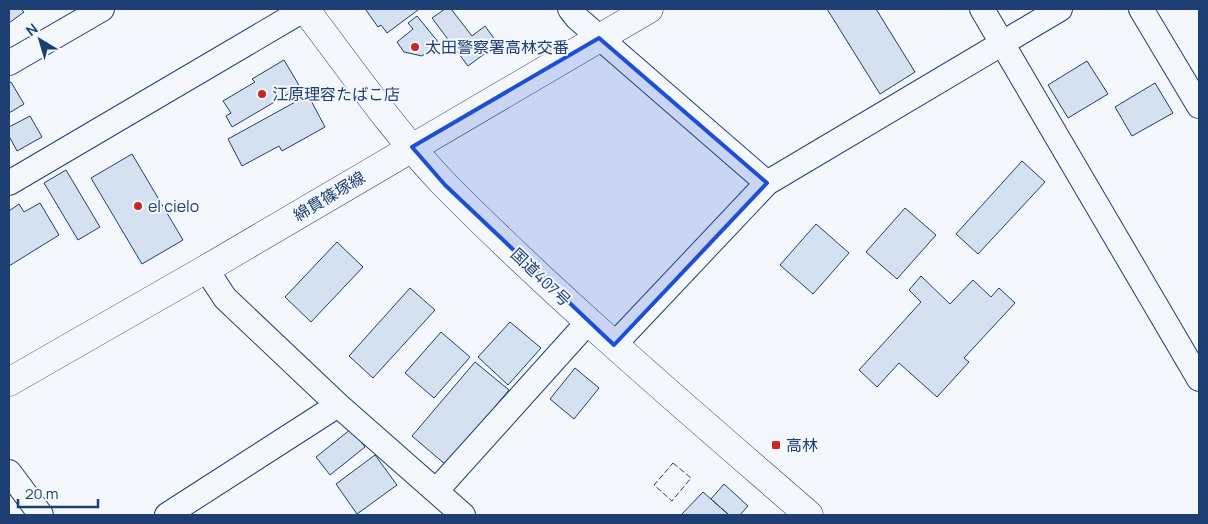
<svg xmlns="http://www.w3.org/2000/svg" width="1208" height="524" viewBox="0 0 1208 524" font-family="Manrope,'Noto Sans JP',sans-serif">
	<style>
		.building { fill: #d5e0f0; stroke: #1d3f73 }
		.lines { fill: none; stroke-linecap: round; stroke-linejoin: round }
		.minor-casing { stroke: #1d3f73; stroke-width: 26 }
		.secondary-casing { stroke: #1d3f73; stroke-width: 29 }
		.trunk-casing { stroke: #1d3f73; stroke-width: 29 }
		.minor { stroke: #f4f7fb; stroke-width: 24 }
		.secondary { stroke: #f4f7fb; stroke-width: 28 }
		.trunk { stroke: #f4f7fb; stroke-width: 28 }
		.fence { stroke: #1d3f73; stroke-width: 1; stroke-dasharray: 6 2.5; stroke-linecap: butt }
		.marked { fill: #1d4ed8; fill-opacity: 0.2; stroke: #1d4ed8; stroke-width: 4; stroke-linejoin: round }
		.poi-dot { fill: #c62828; stroke: #f4f7fb; stroke-width: 2 }
		.labels { text-anchor: middle; dominant-baseline: central; stroke-width: 4; stroke-linejoin: round; paint-order: stroke }
		.poi-label { font-size: 16px; fill: #1d3f73; stroke: #f4f7fb; text-anchor: start }
		.street-label { font-size: 16px; fill: #1d3f73; stroke: #f4f7fb }
	</style>
	<rect width="100%" height="100%" fill="#f4f7fb"/>
	<!-- building -->
	<path class="building" d="M9 9H21L24 12 9 23Z
		M368 9H417L418 10 387 33 381 25 378 27 366 10Z
		M445 9H451L472 36 485 26 498 44 468 66 432 18Z
		M827 9H876L915 72 880 94Z
		M417 16 439 43 422 56 404 52 397 42 413 29 408 23Z
		M284 60 300 87 232 127 226 116 231 113 223 101 255 82 252 79Z
		M1087 61 1108 94 1068 118 1048 85Z
		M11 82 24 104 9 113V83Z
		M1155 83 1173 113 1132 136 1115 107Z
		M308 95 325 127 282 151 279 146 242 166 228 139Z
		M30 116 42 137 17 151 9 136V127Z
		M132 154 183 240 142 264 91 178Z
		M1022 161 1045 182 978 254 956 234Z
		M66 170 100 227 78 240 44 183Z
		M40 203 59 235 9 266V211L19 204 24 212Z
		M905 208 936 235 897 279 866 252Z
		M816 224 849 253 813 294 780 265Z
		M337 242 363 267 311 322 285 297Z
		M921 276 950 304 973 280 991 297 999 288 1015 303 964 358 969 362 937 397 899 363 877 387 859 370 921 302 909 290Z
		M410 288 435 310 373 378 349 356Z
		M510 322 541 348 508 385 478 357Z
		M441 332 470 357 434 398 405 373Z
		M475 362 509 390 446 465 412 436Z
		M575 368 599 388 574 419 550 399Z
		M351 429 365 447 330 475 316 457Z
		M375 455 397 485 357 514 336 484Z
		M724 484 748 506 740 515H729L711 499Z
		M703 492 729 515H681Z"/>
	<g class="lines">
		<defs>
			<path id="minor" d="M570 9 577 18 767 183
				M982 9 1199 379
				M1141 9 1199 106
				M9 63 102 9
				M9 183 305 9
				M206 269 225 298 338 405 463 515
				M614 345 767 183 1060 9
				M9 472 41 515
				M436 491 588 322
				M167 515 338 405"/>
			<path id="secondary" d="M9 382 206 269 649 9"/>
			<path id="trunk" d="M305 9C350 68 394 132 446 186 561 302 686 408 809 515"/>
		</defs>
		<!-- minor casing -->
		<use href="#minor" class="minor-casing"/>
		<!-- secondary casing -->
		<use href="#secondary" class="secondary-casing"/>
		<!-- trunk casing -->
		<use href="#trunk" class="trunk-casing"/>
		<!-- minor -->
		<use href="#minor" class="minor"/>
		<!-- secondary -->
		<use href="#secondary" class="secondary"/>
		<!-- trunk -->
		<use href="#trunk" class="trunk"/>
		<!-- fence -->
		<path class="fence" d="M673 463 691 478 672 501 654 485Z"/>
	</g>
	<!-- marked area -->
	<path class="marked" d="M599 38 767 183 614 345 445 185 412 147Z"/>
	<!-- markers -->
	<g class="poi-dot">
		<circle cx="415" cy="47" r="5"/>
		<circle cx="262" cy="94" r="5"/>
		<circle cx="138" cy="206" r="5"/>
		<rect x="771" y="440" width="10" height="10" rx="2.5"/>
	</g>
	<g class="labels">
		<!-- poi labels -->
		<g class="poi-label">
			<text x="425" y="47">太田警察署高林交番</text>
			<text x="272" y="94">江原理容たばこ店</text>
			<text x="148" y="206">el cielo</text>
			<text x="786" y="445">高林</text>
		</g>
		<!-- street labels -->
		<g class="street-label">
			<text transform="translate(329 196) rotate(-31)">綿貫篠塚線</text>
			<text transform="translate(541 277) rotate(44)">国道407号</text>
		</g>
	</g>
	<!-- border -->
	<rect width="1208" height="524" fill="none" stroke="#1d3f73" stroke-width="20"/>
	<!-- north arrow -->
	<g transform="translate(40 40) rotate(322)" stroke="#f4f7fb" stroke-width="4" paint-order="stroke">
	<path d="M0-4L9 19L0 12L-9 19Z" fill="#1d3f73"/>
	<text y="-8" font-size="14" font-weight="bold" text-anchor="middle" fill="#1d3f73">N</text>
	</g>
	<!-- scale -->
	<path d="M18 499v8h80v-8" fill="none" stroke="#1d3f73" stroke-width="2.5"/>
	<text x="25" y="499" font-size="15" fill="#1d3f73" stroke="#f4f7fb" stroke-width="4" paint-order="stroke">20 m</text>
</svg>
